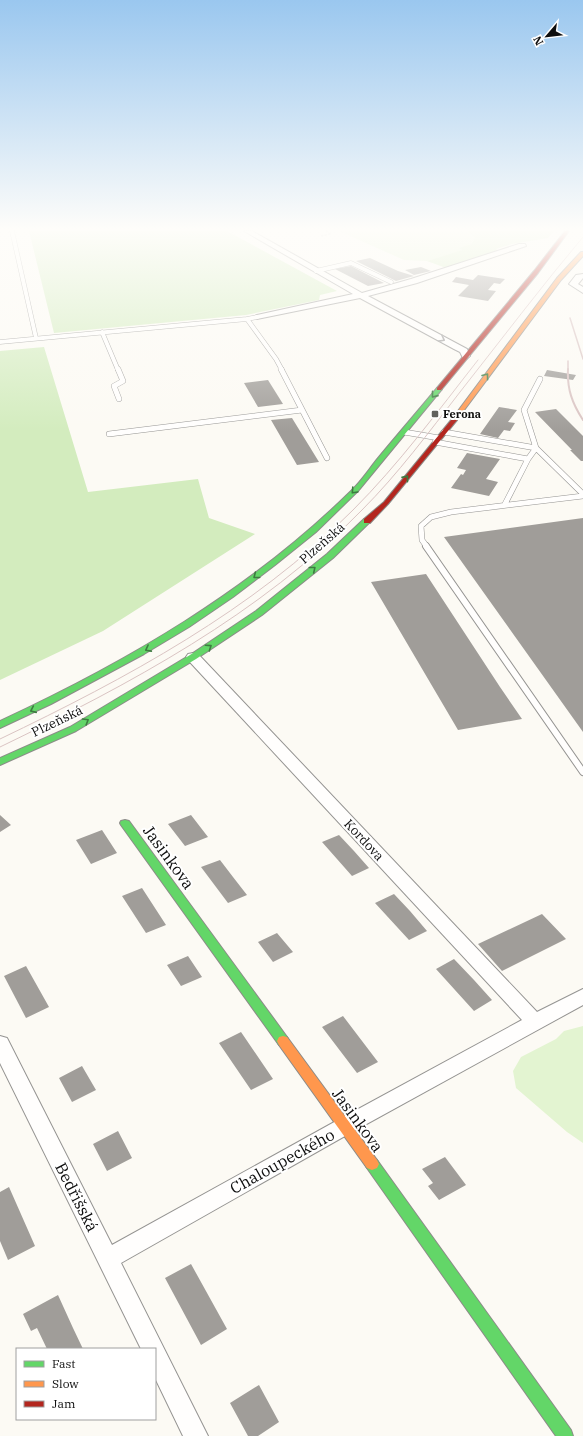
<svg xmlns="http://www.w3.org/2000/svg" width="583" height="1436" viewBox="0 0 583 1436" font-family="'IBM Plex Serif',serif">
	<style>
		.green { fill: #e3f4d1 }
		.forest { fill: #d3ecbe }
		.building { fill: #a09d99 }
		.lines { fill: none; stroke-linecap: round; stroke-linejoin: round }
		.lane-far2-casing { stroke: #959492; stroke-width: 5 }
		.lane-far1-casing { stroke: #959492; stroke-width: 6 }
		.lane-casing { stroke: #959492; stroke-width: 8 }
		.street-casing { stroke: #959492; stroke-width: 2 }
		.fast-casing { stroke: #8c8b88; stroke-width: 2 }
		.slow-casing { stroke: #8c8b88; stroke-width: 2 }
		.jam-casing { stroke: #8c8b88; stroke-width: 2 }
		.path { stroke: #b8b8b7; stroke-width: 1.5; stroke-dasharray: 2.5 1; stroke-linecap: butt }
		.lane-far2 { stroke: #fffefd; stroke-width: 4 }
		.lane-far1 { stroke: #fffefd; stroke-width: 5 }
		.lane { stroke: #fffefd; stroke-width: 6 }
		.street { fill: #fffefd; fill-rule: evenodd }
		.fast { fill: #63d668; fill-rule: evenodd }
		.slow { fill: #ff974d; fill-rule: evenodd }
		.jam { fill: #b3261e; fill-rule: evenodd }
		.tram { stroke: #dac4c3; stroke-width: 1 }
		.rail-far1 { stroke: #dac4c3; stroke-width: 1.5 }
		.rail { stroke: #dac4c3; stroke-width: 2 }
		.oneway { stroke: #9f9e9d }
		.oneway2 { stroke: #3d7c40 }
		.poi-dot { fill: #61615e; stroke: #fff; stroke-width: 1.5 }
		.labels { text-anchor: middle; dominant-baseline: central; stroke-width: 4; stroke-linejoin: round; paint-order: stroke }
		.far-poi-label { font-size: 11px; font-weight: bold; fill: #0e0e0e; stroke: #fff; text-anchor: start }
		.street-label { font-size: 13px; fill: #0e0e0e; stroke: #fff }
		.near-street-label { font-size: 16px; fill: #0e0e0e; stroke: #fff }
	</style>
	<rect width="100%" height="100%" fill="#fcfaf4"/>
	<!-- green -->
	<path class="green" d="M339 231H467L475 238 471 244 460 248 463 250 427 261 404 260Z
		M583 1026V1143L567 1132 516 1088 513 1071 521 1057 556 1039 564 1031Z"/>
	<!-- forest -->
	<path class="forest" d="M29 231H227L337 291 320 295 319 300 246 315 54 333Z
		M467 231H554L548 238 512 244 496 249 499 251 446 268 427 261 462 250 459 248 471 244 475 238Z
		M44 347 88 492 198 479 209 518 255 534 103 631 0 680V351Z"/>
	<!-- building -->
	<path class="building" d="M370 258 398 271 414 276 396 281 356 261Z
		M351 266 378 280 384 283 368 286 335 269Z
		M421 267 431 271 414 275 405 270Z
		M478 275 505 279 500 284 494 283 488 290 496 291 488 301 458 296 469 285 452 282 456 277 473 280Z
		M547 370 576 375 573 380 544 376Z
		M268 380 283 404 258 407 244 383Z
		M499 407 517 410 508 422 515 423 510 431 504 430 498 438 480 434Z
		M556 409 583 436V461H581L570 450H572L535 412Z
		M292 418 319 462 297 465 271 420Z
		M467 453 500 459 486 479 498 482 489 496 451 488 461 474 463 475 466 470 457 468Z
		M583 518V732L444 537Z
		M426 574 500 687 522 719 458 730 371 582Z
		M0 815 11 825 0 832Z
		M191 815 208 837 185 846 168 824Z
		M102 830 117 853 91 864 76 840Z
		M339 835 354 851 369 868 352 876 322 842Z
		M220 860 233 877 247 895 228 903 201 867Z
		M142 888 166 925 146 933 122 896Z
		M394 894 410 911 427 931 409 940 375 903Z
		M542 914 566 939 502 971 478 944Z
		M277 933 293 952 273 962 258 942Z
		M188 956 202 977 181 986 167 965Z
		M454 959 474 980 492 1000 474 1011 436 969Z
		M26 966 49 1007 26 1018 4 976Z
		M343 1016 378 1062 357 1073 322 1027Z
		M241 1032 273 1079 251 1090 219 1043Z
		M82 1066 96 1090 72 1102 59 1078Z
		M118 1131 132 1158 107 1171 93 1144Z
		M445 1157 466 1185 439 1200 428 1186 433 1183 422 1169Z
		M9 1187 35 1246 8 1260 0 1241V1192Z
		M191 1264 227 1329 201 1345 165 1278Z
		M58 1295 73 1328 83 1349H47L37 1328 31 1331 23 1314Z
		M259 1385 279 1422 258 1436H248L230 1403Z"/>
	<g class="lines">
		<defs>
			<path id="lane-far2" d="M12 231 36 338
				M316 271 351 263 391 282
				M257 317 247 319 276 359 282 370
				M102 332 118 370
				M0 342 247 319"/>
			<path id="lane-far1" d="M118 369 123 381 114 386 119 399
				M281 369 327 458
				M540 379 524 410 536 448 583 494
				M404 432 439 438
				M444 432 536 448 528 459
				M109 434 302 410
				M435 442 528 459 505 504
				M427 547 422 540 421 526 431 517 451 512 583 496"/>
			<path id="lane" d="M426 546 583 772"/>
			<path id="street" d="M244 231H252L362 293 411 279 519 244H525L526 246 417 283 368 296 467 349 470 356 466 359 463 358 460 352 454 349 360 298 257 319H254L253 317 257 315 353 294Z
				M583 274V278L578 284 583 287V293L569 284 576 275Z
				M193 653 198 654 537 1012 583 989V1005L352 1132 121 1263 208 1436H183L155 1378V1349H141L0 1063V1036L7 1038 112 1245 338 1120 522 1020 188 660 186 657 188 654Z"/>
			<path id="fast" d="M437 388 442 389 358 491 316 532 275 565 233 597 189 627 144 654 51 704 0 728V721C127 662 249 591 350 492 361 482 369 469 379 457 398 434 418 411 437 388Z
				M364 519H367L371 521 333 558 262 615 196 659 76 731 0 765V758L70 727 190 655 256 611 327 554Z
				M125 820 129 821 287 1037 289 1041 287 1045 283 1046 279 1045 121 825 120 823 121 821Z
				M372 1158 377 1160 571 1430 573 1436H556L367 1168 365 1164 367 1160Z"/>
			<path id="slow" d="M581 252H583V256L561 280 456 421H452V419L557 278Z
				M283 1036 287 1037 377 1160 379 1164 377 1168 372 1170 367 1168 279 1045 277 1041 279 1037Z"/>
			<path id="jam" d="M565 231H569L538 273 441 390H437V388L534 271Z
				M452 419 457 420 388 504 370 523H364V519L384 502Z"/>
		</defs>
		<!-- lane-far2 casing -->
		<use href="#lane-far2" class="lane-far2-casing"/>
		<!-- lane-far1 casing -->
		<use href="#lane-far1" class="lane-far1-casing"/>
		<!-- lane casing -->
		<use href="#lane" class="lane-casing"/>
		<!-- street casing -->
		<use href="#street" class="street-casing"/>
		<!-- fast casing -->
		<use href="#fast" class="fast-casing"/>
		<!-- slow casing -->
		<use href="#slow" class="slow-casing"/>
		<!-- jam casing -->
		<use href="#jam" class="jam-casing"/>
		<!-- path -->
		<path class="path" d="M321 236 331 234 326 231"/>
		<!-- lane-far2 -->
		<use href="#lane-far2" class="lane-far2"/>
		<!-- lane-far1 -->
		<use href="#lane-far1" class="lane-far1"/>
		<!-- lane -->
		<use href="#lane" class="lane"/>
		<!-- street -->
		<use href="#street" class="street"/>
		<!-- fast -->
		<use href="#fast" class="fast"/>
		<!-- slow -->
		<use href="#slow" class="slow"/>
		<!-- jam -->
		<use href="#jam" class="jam"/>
		<!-- tram -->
		<path class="tram" d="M0 739C127 678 252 611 353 510 399 464 438 411 478 360
			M0 747C130 684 260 615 362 510 398 474 429 432 460 392 501 340 541 287 583 237"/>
		<!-- rail-far1 -->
		<path class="rail-far1" d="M570 318 583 359
			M568 370V361"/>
		<!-- rail -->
		<path class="rail" d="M568 369C567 389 572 403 583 420"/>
	</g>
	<!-- one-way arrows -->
	<defs><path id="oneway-chevron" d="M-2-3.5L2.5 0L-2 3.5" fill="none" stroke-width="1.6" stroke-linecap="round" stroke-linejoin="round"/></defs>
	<use class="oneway" href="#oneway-chevron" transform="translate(442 339) rotate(28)"/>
	<g class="oneway2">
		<use href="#oneway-chevron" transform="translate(486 376) rotate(-53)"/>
		<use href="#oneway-chevron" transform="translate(434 395) rotate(129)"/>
		<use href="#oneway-chevron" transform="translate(406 478) rotate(-51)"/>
		<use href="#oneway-chevron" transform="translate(354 491) rotate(133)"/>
		<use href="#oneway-chevron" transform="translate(313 569) rotate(-39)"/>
		<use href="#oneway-chevron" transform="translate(256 576) rotate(142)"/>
		<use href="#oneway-chevron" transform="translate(209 647) rotate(-34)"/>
		<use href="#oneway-chevron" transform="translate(148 649) rotate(152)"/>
		<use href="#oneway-chevron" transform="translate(33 710) rotate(156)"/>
		<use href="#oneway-chevron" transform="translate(86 721) rotate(-31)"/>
	</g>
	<!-- sky -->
	<linearGradient id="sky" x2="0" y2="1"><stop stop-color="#9ac7ef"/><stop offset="0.53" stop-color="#fefdfa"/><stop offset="1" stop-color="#fefdfa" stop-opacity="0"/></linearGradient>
	<rect width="583" height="432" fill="url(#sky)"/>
	<!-- markers -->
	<rect class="poi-dot" x="431" y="410" width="8" height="8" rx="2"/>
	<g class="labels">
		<!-- far-poi labels -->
		<g class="far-poi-label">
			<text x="443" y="414">Ferona</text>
		</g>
		<!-- street labels -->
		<g class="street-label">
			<text transform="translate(322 543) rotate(-41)">Plzeňská</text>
			<text transform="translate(57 721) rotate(-26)">Plzeňská</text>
			<text transform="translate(364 840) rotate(47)">Kordova</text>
		</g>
		<!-- near-street labels -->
		<g class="near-street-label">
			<text transform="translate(169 857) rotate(54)">Jasinkova</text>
			<text transform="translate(358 1120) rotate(54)">Jasinkova</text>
			<text transform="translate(282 1161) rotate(-29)">Chaloupeckého</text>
			<text transform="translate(77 1197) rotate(63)">Bedřišská</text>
		</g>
	</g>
	<!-- legend -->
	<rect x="16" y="1348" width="140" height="72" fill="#ffffff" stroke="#9f9f9f"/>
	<rect x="24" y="1361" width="20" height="6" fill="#63d668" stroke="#9f9f9f"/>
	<text x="52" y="1368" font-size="12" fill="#0e0e0e">Fast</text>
	<rect x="24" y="1381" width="20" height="6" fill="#ff974d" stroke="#9f9f9f"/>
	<text x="52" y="1388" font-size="12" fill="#0e0e0e">Slow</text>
	<rect x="24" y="1401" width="20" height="6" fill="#b3261e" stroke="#9f9f9f"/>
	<text x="52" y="1408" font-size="12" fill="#0e0e0e">Jam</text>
	<!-- north arrow -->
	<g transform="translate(547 36) rotate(242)" stroke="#ffffff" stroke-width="3" paint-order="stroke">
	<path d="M0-3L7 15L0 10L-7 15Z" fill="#0e0e0e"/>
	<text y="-6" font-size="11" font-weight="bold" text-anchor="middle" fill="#0e0e0e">N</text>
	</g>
</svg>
